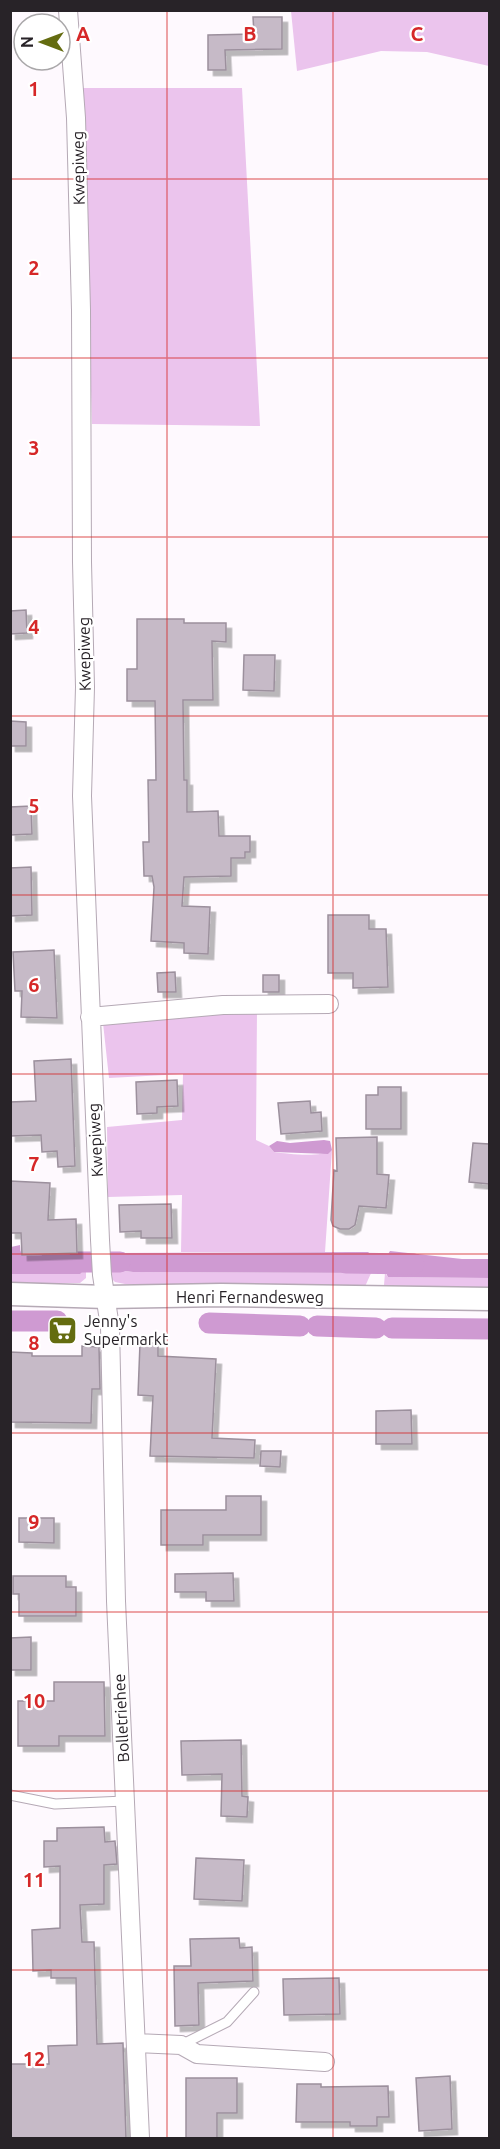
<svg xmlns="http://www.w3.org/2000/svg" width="500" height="2149" viewBox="0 0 500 2149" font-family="Ubuntu,sans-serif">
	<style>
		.green { fill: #ebc4ed }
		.water { fill: #cf9ad2 }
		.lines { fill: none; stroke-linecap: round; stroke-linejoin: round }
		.canal { stroke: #cf9ad2; stroke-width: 21 }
		.building { fill: #c6bac7; stroke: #9c909d; stroke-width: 1.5; filter: url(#shadow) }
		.service-casing { stroke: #b5a9b5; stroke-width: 11 }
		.minor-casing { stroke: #b5a9b5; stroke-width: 20 }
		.tertiary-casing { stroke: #b5a9b5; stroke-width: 25 }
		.service { stroke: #fff; stroke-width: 9 }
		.minor { stroke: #fff; stroke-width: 18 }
		.tertiary { stroke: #fff; stroke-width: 22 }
		.grid { fill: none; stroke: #d62828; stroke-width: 1.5; stroke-opacity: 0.55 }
		.labels { text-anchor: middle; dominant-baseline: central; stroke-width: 4.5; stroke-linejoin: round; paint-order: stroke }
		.street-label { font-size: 16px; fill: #282328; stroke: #fff }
		.poi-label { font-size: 16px; fill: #282328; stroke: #fff; text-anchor: start }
		.grid-label { font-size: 20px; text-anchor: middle; font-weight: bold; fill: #d62828; stroke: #fff; stroke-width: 4.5; stroke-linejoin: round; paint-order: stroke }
	</style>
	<defs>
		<filter id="shadow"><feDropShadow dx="5.5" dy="5.5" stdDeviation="0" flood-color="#0004"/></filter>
	</defs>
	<rect width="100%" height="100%" fill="#fef9fe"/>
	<!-- green -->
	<path class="green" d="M291 11H489V66L427 52 381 51 297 71Z
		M82 88H242L260 426 92 424Z
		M257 1010 256 1140 269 1146 274 1152C288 1154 321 1158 332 1150L325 1252H181L182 1195 108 1197 107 1127 182 1120 183 1074 109 1078 103 1023Z
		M86 1269V1278L80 1283 11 1284 10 1274H79Z
		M111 1269 133 1272 370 1273 372 1271 363 1291 125 1284 115 1282 110 1277Z
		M385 1273 388 1277 489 1278V1290L388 1288 384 1285Z"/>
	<!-- water -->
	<path class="water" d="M324 1140 330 1141 332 1150 328 1154 274 1152 269 1146 277 1141 290 1143Z
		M20 1245 21 1256 83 1255V1271L80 1274H11V1247Z
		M390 1251 462 1259H489V1278L388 1277C383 1269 385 1258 390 1251Z
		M368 1252 373 1256 371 1273 133 1272 111 1269V1254L116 1253Z"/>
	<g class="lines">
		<!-- canal -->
		<path class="canal" d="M10 1262H120
			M346 1263 414 1264
			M10 1321H57
			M209 1323 300 1326
			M317 1326 376 1328
			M392 1328 490 1329"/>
	</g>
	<!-- building -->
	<path class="building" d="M253 17H282V49L225 50 226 70H208V35L254 34Z
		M26 610 27 633 10 634V611Z
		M137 619H184V623H226V642L212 641 213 700H183L184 780H187V812L218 811 219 836H250V852H245V858H231V876L184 877 182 906 210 907 208 954 184 953V943L151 941 154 887 152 876H144L143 842H149L148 780H156L155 701H127V669H137Z
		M244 655H275L274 691 243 690Z
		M10 721 26 722V746H10Z
		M31 806 32 834 10 835V807Z
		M31 867 32 915 10 916V868Z
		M328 915H369V929H386L388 987 353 988V973H328Z
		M54 950 57 1018 21 1017 22 991H15L13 952Z
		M175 972 176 992H158L157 973Z
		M263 975H279V992H263Z
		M71 1059 75 1166 58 1167 57 1151 42 1152 41 1135 10 1136V1102L36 1101 34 1061Z
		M177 1080 178 1106 157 1107V1113L137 1114 136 1082Z
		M378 1087H401V1129H366V1095H378Z
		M310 1101 311 1113 321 1112 322 1131 281 1134 278 1103Z
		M377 1137V1174L389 1175 386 1208 359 1206 355 1225 349 1229H340L333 1226 331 1220 334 1170 337 1171 336 1138Z
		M473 1143 489 1144V1184L469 1182Z
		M10 1181 50 1183 48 1220 76 1219 77 1253 22 1255 21 1233H10Z
		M171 1204 172 1238H141V1231L120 1232 119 1205Z
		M140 1343H158V1356L216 1359 212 1438 255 1440 254 1458 150 1456 153 1396 138 1395Z
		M82 1346 99 1347 100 1389H92L91 1423 10 1422V1352L32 1353V1356H82Z
		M411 1410 412 1444H376V1411Z
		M261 1451H281L280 1467 260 1466Z
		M226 1496H261V1535H203V1545H161V1510H226Z
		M19 1518H54V1543L19 1542Z
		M233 1573 234 1601H206V1592H175V1574Z
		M13 1576H66V1587H76V1616H19V1594H13Z
		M31 1637V1670H10V1638Z
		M54 1682H104L105 1736H59V1746H18V1701H54Z
		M241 1740 242 1796 248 1797 247 1817 221 1816 222 1774 182 1775 181 1741Z
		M104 1827 105 1842 115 1841 117 1864 104 1865V1904L80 1905 82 1942H94L97 2044 123 2043 126 2139H10V2064H49L48 2046 77 2045 76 1978H51V1970L33 1971 32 1930 60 1928V1866L44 1867V1841H57V1828Z
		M196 1858 244 1860 242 1901 194 1899Z
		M239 1938 240 1948 252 1947 253 1981 198 1983 199 2025 175 2026 174 1966H191L190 1939Z
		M339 1978 340 2014 284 2015 283 1979Z
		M450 2076 452 2129 419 2131 416 2078Z
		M186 2078H237V2113H217V2139H186Z
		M297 2084H321V2087L388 2086 389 2117H377V2126H350V2122H296Z"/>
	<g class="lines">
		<defs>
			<path id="service" d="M10 1795 55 1804 125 1801
				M181 2045 227 2022 254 1992"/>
			<path id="minor" d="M68 10 76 118 81 310 82 562 85 687 82 796 100 1240 102 1275 110 1327 116 1601 140 2138
				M90 1017 223 1005 329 1004
				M136 2043 181 2045 197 2054 325 2062"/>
			<path id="tertiary" d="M10 1294 106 1297 221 1295 490 1299"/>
		</defs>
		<!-- service casing -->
		<use href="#service" class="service-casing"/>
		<!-- minor casing -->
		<use href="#minor" class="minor-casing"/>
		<!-- tertiary casing -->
		<use href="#tertiary" class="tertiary-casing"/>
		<!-- service -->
		<use href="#service" class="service"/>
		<!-- minor -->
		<use href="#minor" class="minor"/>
		<!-- tertiary -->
		<use href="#tertiary" class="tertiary"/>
	</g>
	<!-- grid -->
	<path class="grid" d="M167 10V2138M333 10V2138M10 179H490M10 358H490M10 537H490M10 716H490M10 895H490M10 1074H490M10 1254H490M10 1433H490M10 1612H490M10 1791H490M10 1970H490"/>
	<!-- icons -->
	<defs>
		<symbol id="supermarket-square" viewBox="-11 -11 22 22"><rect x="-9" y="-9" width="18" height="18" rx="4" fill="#646c10" stroke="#fff"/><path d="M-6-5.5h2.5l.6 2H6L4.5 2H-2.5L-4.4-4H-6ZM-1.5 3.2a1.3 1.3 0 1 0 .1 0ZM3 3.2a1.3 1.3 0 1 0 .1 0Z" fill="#fff"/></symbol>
	</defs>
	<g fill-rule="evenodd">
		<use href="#supermarket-square" x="46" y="1314" width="33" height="33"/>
	</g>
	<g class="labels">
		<!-- street labels -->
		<g class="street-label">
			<text transform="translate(78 168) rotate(-91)">Kwepiweg</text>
			<text transform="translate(84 654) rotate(-91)">Kwepiweg</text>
			<text transform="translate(95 1140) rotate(-93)">Kwepiweg</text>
			<text x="250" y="1297">Henri Fernandesweg</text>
			<text transform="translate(121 1718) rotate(-93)">Bolletriehee</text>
		</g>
		<!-- poi labels -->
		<g class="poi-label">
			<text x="84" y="1321">Jenny's<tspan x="84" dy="18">Supermarkt</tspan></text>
		</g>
	</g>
	<g class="grid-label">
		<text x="83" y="41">A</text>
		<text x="250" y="41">B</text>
		<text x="417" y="41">C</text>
		<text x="34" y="96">1</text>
		<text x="34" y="275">2</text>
		<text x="34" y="455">3</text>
		<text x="34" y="634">4</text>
		<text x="34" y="813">5</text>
		<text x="34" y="992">6</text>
		<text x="34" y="1171">7</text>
		<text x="34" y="1350">8</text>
		<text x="34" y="1529">9</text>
		<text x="34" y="1708">10</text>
		<text x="34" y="1887">11</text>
		<text x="34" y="2066">12</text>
	</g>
	<!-- border -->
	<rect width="500" height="2149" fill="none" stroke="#282328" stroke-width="24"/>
	<!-- north arrow -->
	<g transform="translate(42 42) rotate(270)"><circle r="28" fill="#ffffff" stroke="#a9a7a9" stroke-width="1.5"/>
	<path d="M0-4.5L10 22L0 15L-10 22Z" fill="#646c10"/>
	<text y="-9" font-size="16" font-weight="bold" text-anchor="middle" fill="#282328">N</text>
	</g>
</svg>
